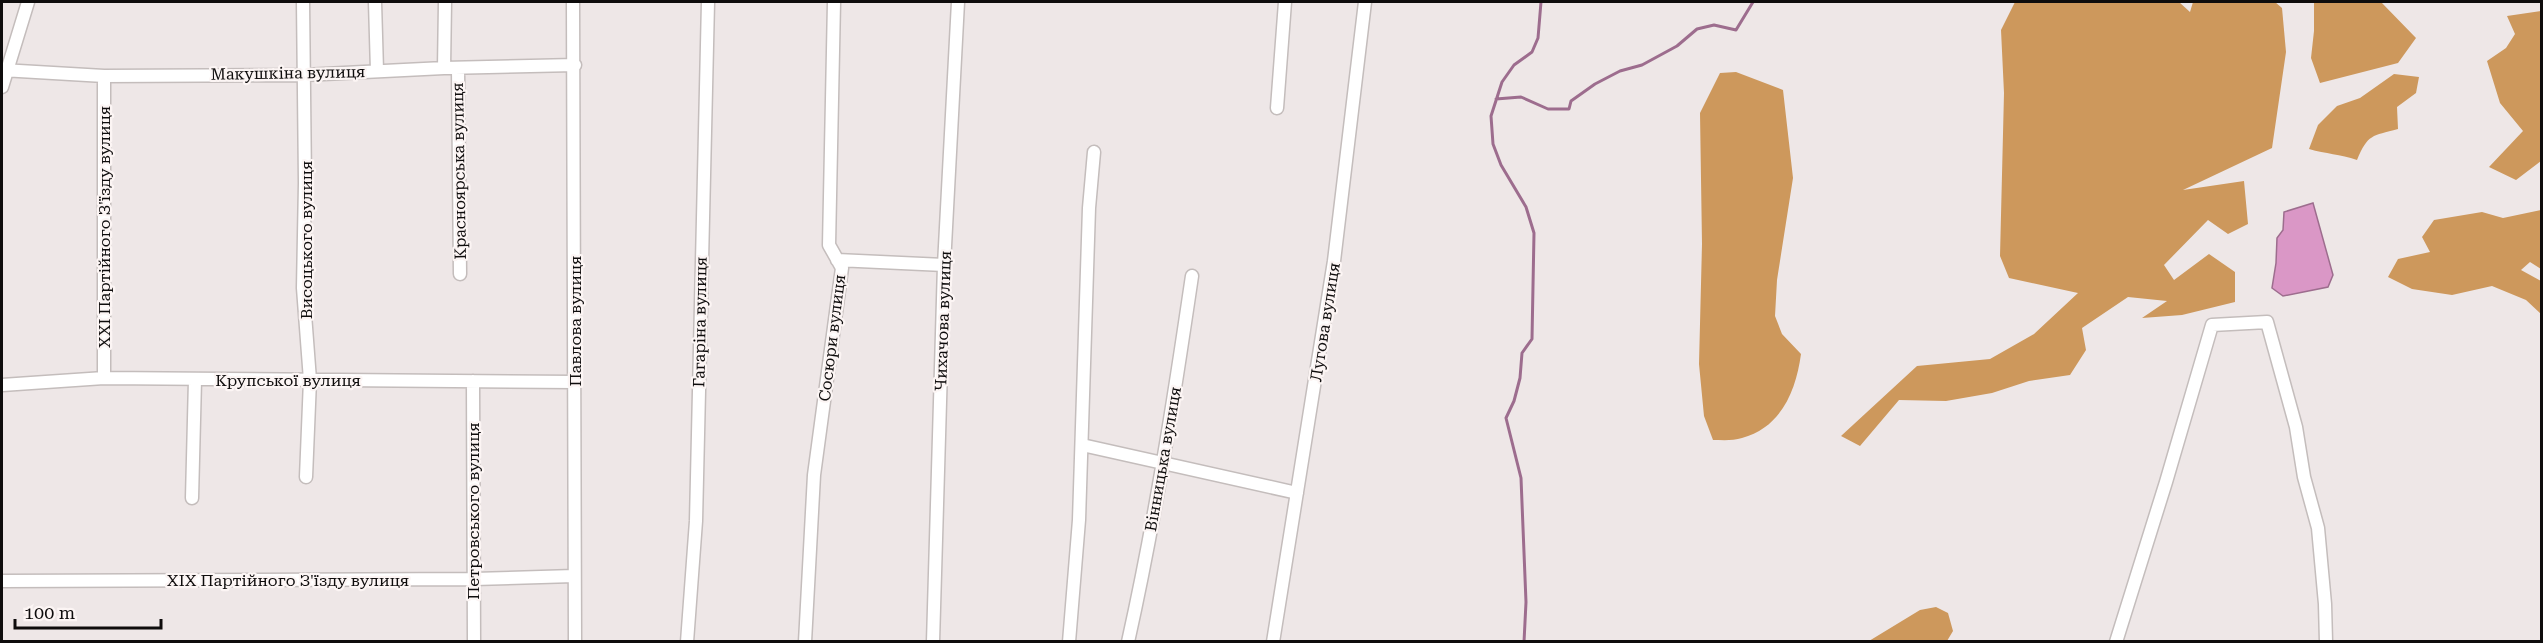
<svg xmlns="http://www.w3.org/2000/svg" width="2543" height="643" viewBox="0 0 2543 643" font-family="'Roboto Serif',serif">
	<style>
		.forest { fill: #cd985c }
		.water { fill: #da97c6; stroke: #9d6d8e; stroke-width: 1.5 }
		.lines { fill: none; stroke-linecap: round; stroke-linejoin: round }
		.stream { stroke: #9d6d8e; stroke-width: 3 }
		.minor-casing { stroke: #c4bdbc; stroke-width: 15 }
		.minor { stroke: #fff; stroke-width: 12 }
		.labels { text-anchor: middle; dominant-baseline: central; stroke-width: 4.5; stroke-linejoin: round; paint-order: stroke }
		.street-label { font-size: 16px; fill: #0e0c0c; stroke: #fcf5f4 }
	</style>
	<rect width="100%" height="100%" fill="#eee7e7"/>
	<!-- forest -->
	<path class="forest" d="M2015 2H2179L2190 12 2193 2H2275L2282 8 2286 52 2272 148 2183 190 2244 181 2248 224 2228 234 2208 220 2164 265 2174 280 2209 254 2235 272V302L2182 315 2142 318 2167 301 2128 297 2082 328 2086 350 2070 375 2029 381 1992 393 1946 401 1899 400 1860 446 1841 436 1917 366 1990 359 2034 334 2078 293 2009 278 2000 256 2004 93 2001 30Z
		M2314 2H2381L2416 38 2398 63 2320 83 2311 58 2314 31Z
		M2541 11V161L2516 180 2489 167 2523 131 2500 103 2487 61 2506 48 2515 34 2507 16Z
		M1736 72 1783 90 1793 178 1777 280 1775 316 1782 334 1801 354C1796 390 1782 427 1742 438 1733 441 1722 440 1713 440L1704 416 1699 364 1702 244 1700 113 1720 73Z
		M2394 74 2419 77 2416 93 2397 107 2398 129C2372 136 2368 134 2357 160 2340 154 2326 154 2309 149L2318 125 2337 106 2360 98Z
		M2541 210V269L2530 262 2521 270 2541 281V314L2526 300 2492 286 2452 295 2412 289 2388 277 2398 259 2430 252 2422 237 2434 220 2482 212 2503 218Z
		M1936 607 1948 613 1953 631 1947 641H1869L1920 610Z"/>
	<!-- water -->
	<path class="water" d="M2313 203 2333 275 2328 287 2283 296 2272 288 2276 263 2277 238 2283 230 2284 212Z"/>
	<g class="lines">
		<!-- stream -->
		<path class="stream" d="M1496 99 1521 97 1548 109H1569L1571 101 1595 84 1620 71 1642 65 1677 46 1697 29 1714 25 1736 30 1753 2
			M1524 642 1526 602 1521 478 1506 418 1514 401 1520 378 1522 353 1532 339 1534 233 1526 207 1501 165 1493 144 1491 116 1502 82 1514 65 1532 52 1538 38 1541 2"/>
		<defs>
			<path id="minor" d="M303 2 305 183 303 288 310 380 306 477
				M375 2 377 71
				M573 2 575 642
				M444 68 445 2
				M458 69 460 274
				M2 70 104 76 304 75 444 68 575 65
				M2 87 28 2
				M1277 108 1285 2
				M837 260 944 265
				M104 378V76
				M473 381 474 642
				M2 385 104 378 575 382
				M1082 445 1297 493
				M192 498 195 380
				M2 581 474 579 574 576
				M687 642 696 521 708 2
				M805 642 814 475 842 268 829 245 834 2
				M933 642 944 265 958 2
				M1069 642 1079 520 1089 208 1094 152
				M1128 642C1155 521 1174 398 1192 276
				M1273 642 1334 261 1365 2
				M2116 642 2166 482 2212 325 2267 322 2296 427 2304 477 2318 528 2325 604 2326 642"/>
		</defs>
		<!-- minor casing -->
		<use href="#minor" class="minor-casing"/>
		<!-- minor -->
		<use href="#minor" class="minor"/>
	</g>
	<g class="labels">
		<!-- street labels -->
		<g class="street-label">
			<text transform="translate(288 73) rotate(-1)">Макушкіна вулиця</text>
			<text transform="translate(459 171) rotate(-91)">Красноярська вулиця</text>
			<text transform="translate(104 227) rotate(-90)">XXI Партійного З'їзду вулиця</text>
			<text transform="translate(306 240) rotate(-90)">Висоцького вулиця</text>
			<text transform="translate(575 321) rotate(-90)">Павлова вулиця</text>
			<text transform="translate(943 321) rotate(-88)">Чихачова вулиця</text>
			<text transform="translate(700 322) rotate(-89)">Гагаріна вулиця</text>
			<text transform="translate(1325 322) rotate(-81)">Лугова вулиця</text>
			<text transform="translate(832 338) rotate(-83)">Сосюри вулиця</text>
			<text x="288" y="380">Крупської вулиця</text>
			<text transform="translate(1163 459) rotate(-80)">Вінницька вулиця</text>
			<text transform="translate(473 511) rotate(-90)">Петровського вулиця</text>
			<text x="288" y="580">XIX Партійного З'їзду вулиця</text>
		</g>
	</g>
	<!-- border -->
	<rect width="2543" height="643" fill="none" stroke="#0e0c0c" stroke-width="6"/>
	<!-- scale -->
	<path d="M15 619v9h146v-9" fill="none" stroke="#0e0c0c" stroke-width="3"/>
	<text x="24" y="619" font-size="18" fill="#0e0c0c" stroke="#fcf5f4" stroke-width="4.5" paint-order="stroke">100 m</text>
</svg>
